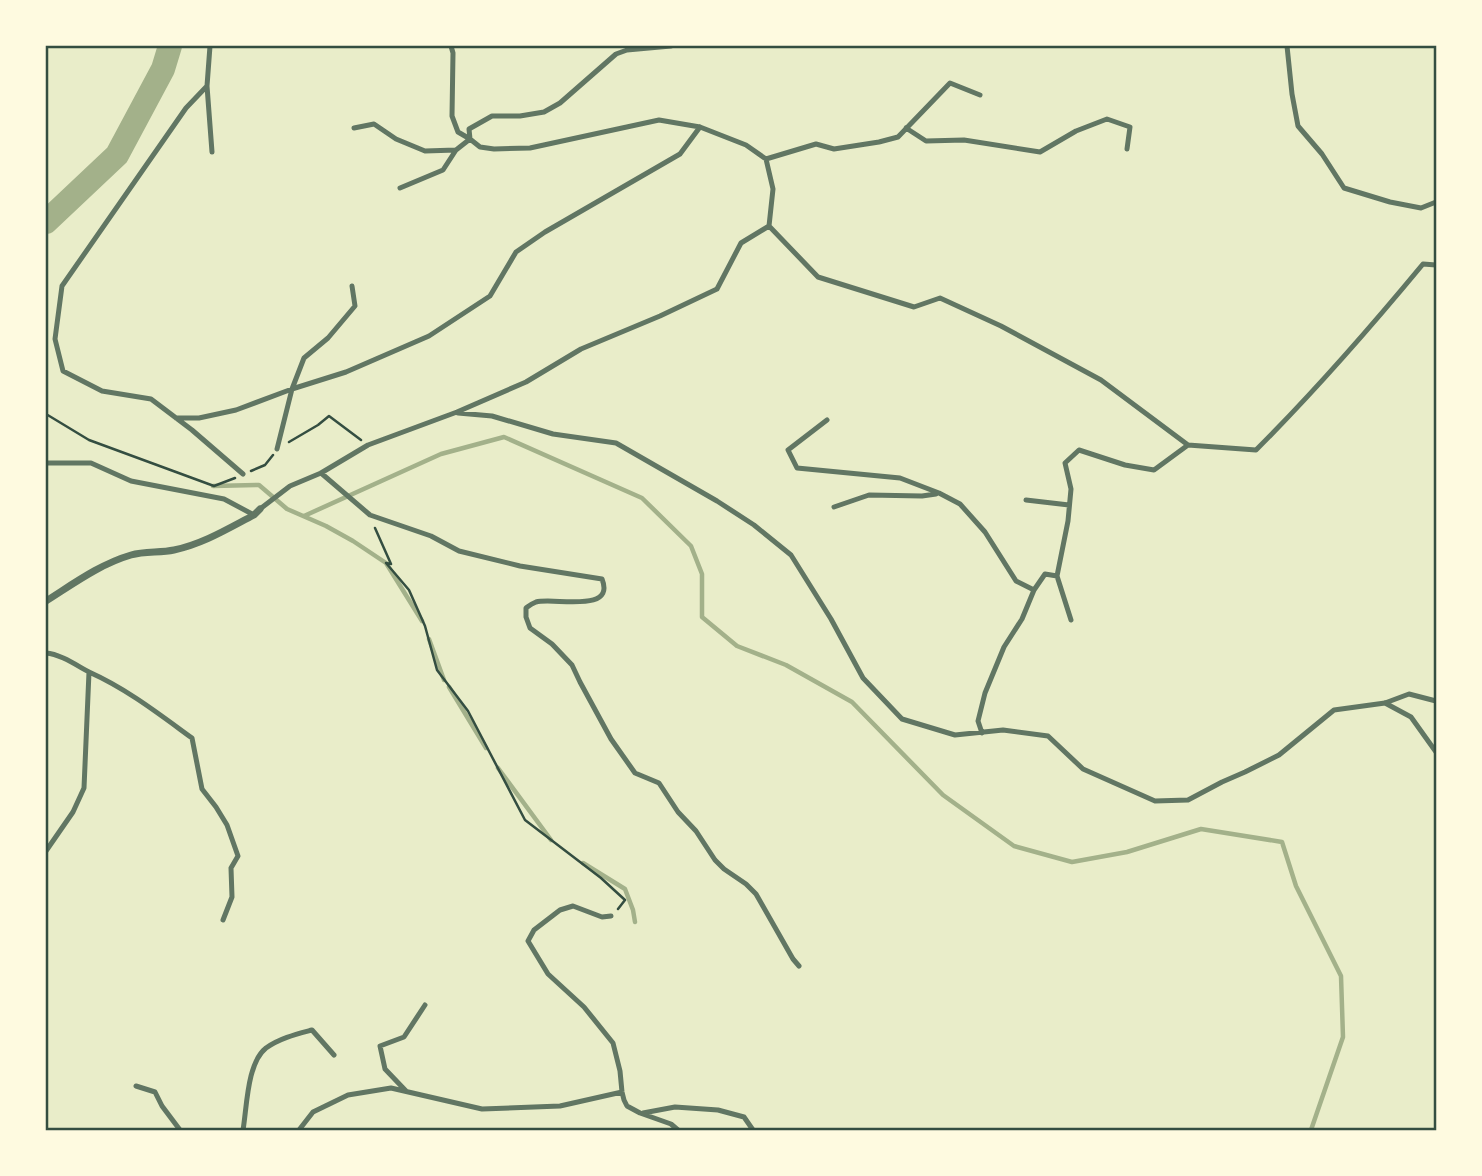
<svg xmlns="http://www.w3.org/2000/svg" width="1482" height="1176" viewBox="0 0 1482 1176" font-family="Barlow,sans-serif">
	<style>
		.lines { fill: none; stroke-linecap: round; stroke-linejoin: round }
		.stream { stroke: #a3b18a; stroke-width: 4.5 }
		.river { stroke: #a3b18a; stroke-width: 24 }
		.path { stroke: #344e41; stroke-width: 2.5 }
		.minor { stroke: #617663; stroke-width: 5 }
		.tertiary { stroke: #617663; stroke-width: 7 }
		.neatline { fill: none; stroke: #344e41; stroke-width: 2.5 }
	</style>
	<rect width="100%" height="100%" fill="#e9edc9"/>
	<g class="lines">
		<!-- stream -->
		<path class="stream" d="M213 486 259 485 287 509 326 526 353 541 386 563 422 621
			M304 516 441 454 504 437 642 498 691 546 702 574V617L737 646 786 665 852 702 943 795 1014 846 1072 862 1127 852 1201 829 1282 842 1296 886 1341 976 1343 1037 1311 1130
			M429 639 444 680
			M449 687 486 748
			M498 768 551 840
			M583 863 625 889 633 910 635 922"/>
		<!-- river -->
		<path class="river" d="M46 222 117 155 163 69 170 46"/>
		<!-- path -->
		<path class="path" d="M46 414 89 440 214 486 235 478
			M289 442 318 425 329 416 361 440
			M251 471 265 465 273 455
			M375 528 391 564 386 563 409 590 425 626 437 670 468 711 525 820 601 878 625 900 618 909"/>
		<!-- minor -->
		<path class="minor" d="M210 46 207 86 186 108 62 286 55 339 63 371 102 391 151 399 192 430 243 474
			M1287 46 1292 94 1298 126 1322 154 1344 188 1390 202 1421 208 1436 202
			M207 86 212 152
			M354 128 374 124 396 139 425 151 456 150 470 139 458 132 452 116 453 53 451 46
			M906 128 926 141 964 140 1040 152 1076 131 1107 119 1130 127 1127 149
			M766 159 816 144 834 149 879 142 898 137 950 83 980 95
			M400 188 443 170 456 150
			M769 226 818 277 914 307 940 298 1001 326 1101 380 1188 445 1256 450C1315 391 1370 328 1423 264L1436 265
			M458 413 492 416 553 434 616 443 717 501 754 525 791 555 831 619 863 678 902 719 955 735 1003 730 1048 736 1083 769 1155 801 1188 800 1222 782 1245 772 1279 755 1334 710 1385 703 1409 694 1436 701
			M176 418H199L236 410 292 389 346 372 429 336 490 296 516 252 545 232 680 154 700 127
			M827 420 788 450 797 468 900 478 939 493 960 504 985 532 1016 581 1034 590
			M277 449 292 389 304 358 328 338 355 306 352 286
			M46 463H91L131 481 224 499 254 515
			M321 473 370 515 431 536 459 551 520 566 602 579C616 614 553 597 536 602 531 604 530 605 526 608V617L530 628 552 644 572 665 580 682 611 739 635 773 659 783 678 812 696 831 715 860 724 869 746 884 756 894 793 959 799 966
			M1026 500 1069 505
			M834 507 869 495 922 496 936 494
			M260 509 290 486 321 473 368 445 457 412 526 382 581 349 660 316 717 289 741 243 769 226 773 189 766 159 746 145 700 127 659 120 530 148 494 149 480 147 470 139 469 129 492 116H520L544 112 560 103 616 54 627 50 671 46
			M1071 620 1057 576 1068 521 1071 489 1065 463 1079 450 1125 465 1154 470 1188 445
			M46 653C60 654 76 665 89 672
			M1385 703 1411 717 1436 752
			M982 733 978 721 985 693 1004 647 1022 619 1034 590 1045 574 1057 576
			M46 851 73 812 84 788 89 672C127 689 159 714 192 738L202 789 216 807 227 825 238 856 231 868 232 897 223 920
			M611 916 602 917 573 906 560 910 534 930 528 941 548 974 584 1007 613 1043 620 1071 622 1092 624 1100 627 1106 640 1113 671 1124 678 1130
			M136 1086 155 1092 162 1106 180 1130
			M406 1091 385 1069 380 1046 404 1037 425 1005
			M643 1113 675 1107 718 1110 744 1117 753 1130
			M243 1130C247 1107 247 1063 266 1048 280 1038 297 1034 312 1030L334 1055
			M299 1130 313 1112 348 1095 391 1088 482 1109 560 1106 622 1092"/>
		<!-- tertiary -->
		<path class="tertiary" d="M46 601C73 584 100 564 131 555 145 551 160 553 174 550 203 544 229 528 254 515L260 509"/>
	</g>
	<!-- border -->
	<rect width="1482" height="1176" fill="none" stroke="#fefae0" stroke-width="94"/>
	<rect x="47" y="47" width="1388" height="1082" class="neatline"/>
</svg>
